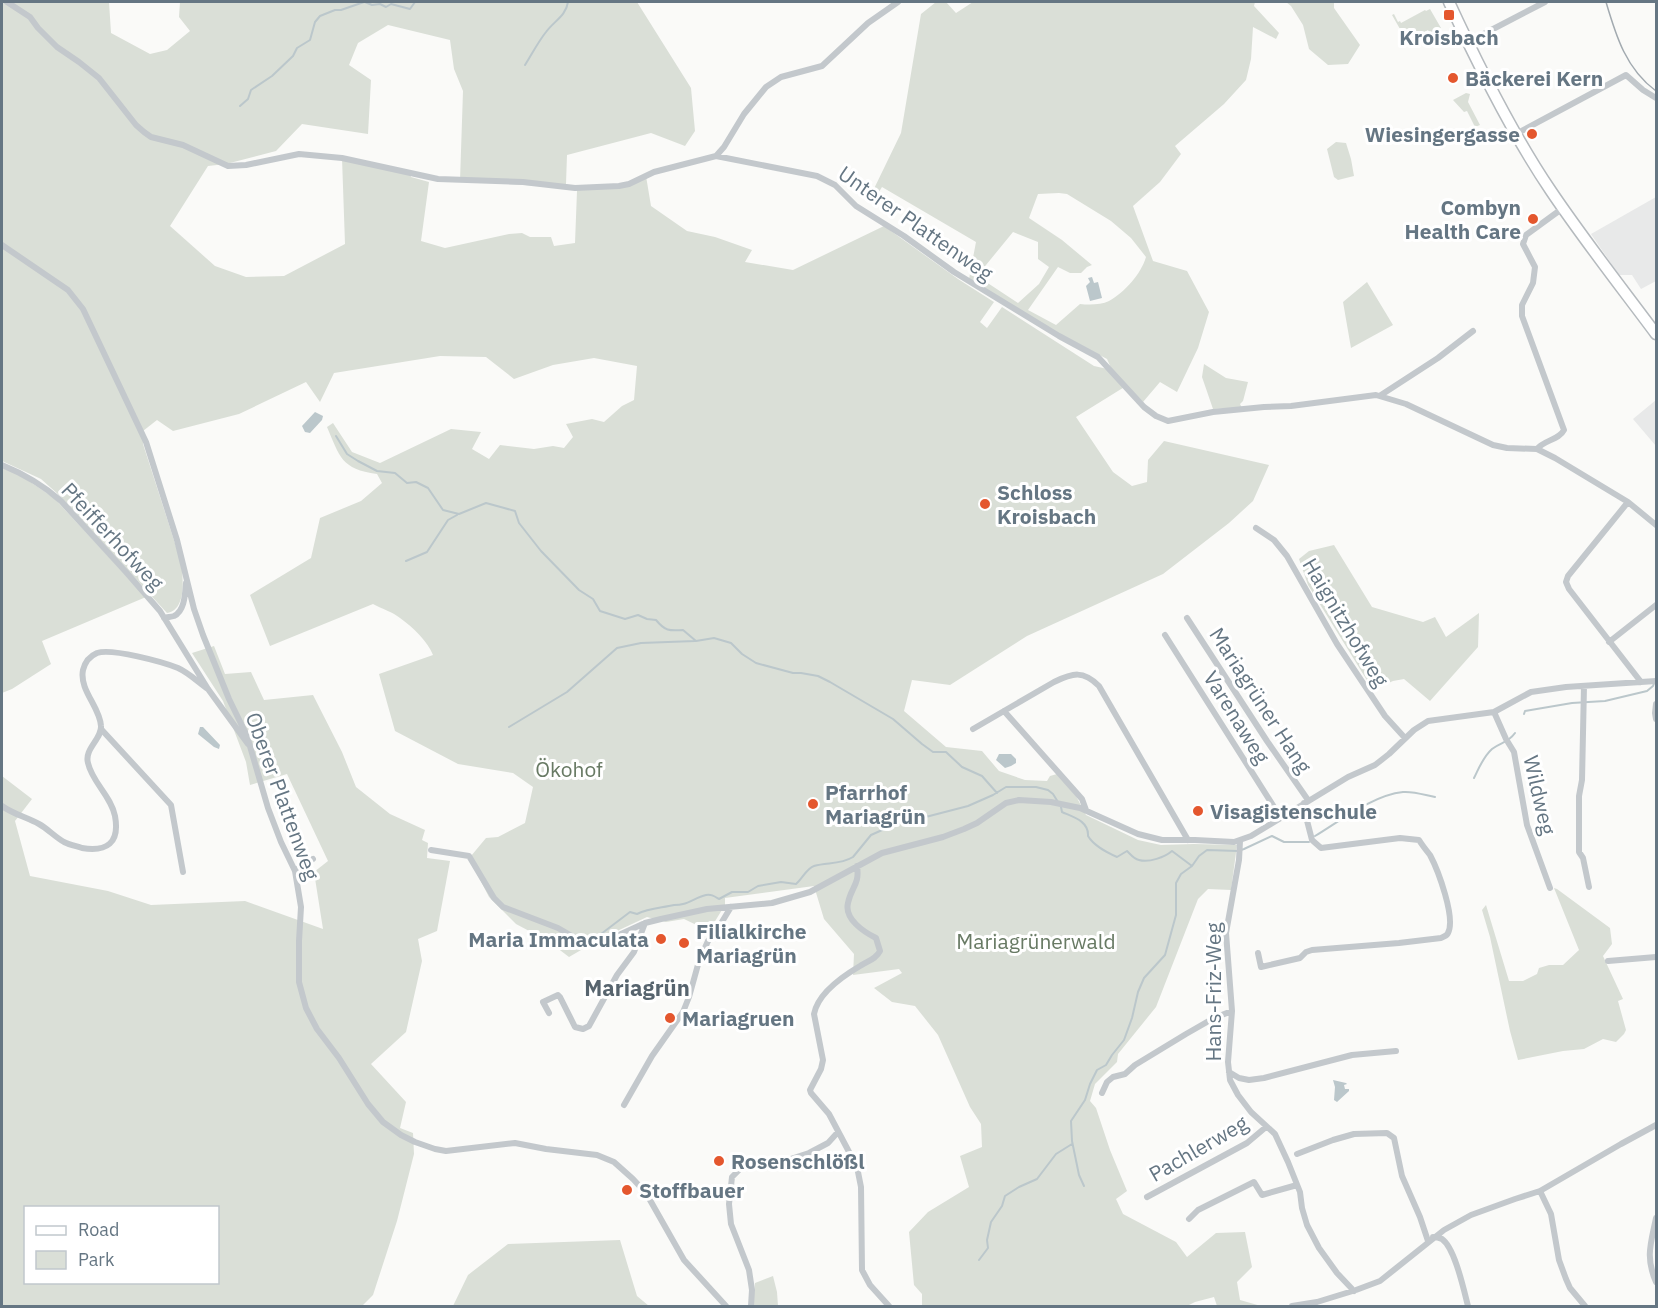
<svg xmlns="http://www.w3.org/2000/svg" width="1658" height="1308" viewBox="0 0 1658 1308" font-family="'IBM Plex Sans',sans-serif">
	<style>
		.built { fill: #e8e9e9 }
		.green { fill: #dadfd7; fill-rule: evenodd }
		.water { fill: #bbc7cb }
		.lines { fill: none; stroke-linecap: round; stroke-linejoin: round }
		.stream { stroke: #bbc7cb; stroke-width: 2 }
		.primary-casing { stroke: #b5babe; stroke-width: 13 }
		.minor { stroke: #c3c8cc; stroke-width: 6 }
		.primary { stroke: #fff; stroke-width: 10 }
		.tram { stroke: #a2aab0; stroke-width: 1.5 }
		.poi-dot { fill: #e4572e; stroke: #fff; stroke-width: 2 }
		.labels { text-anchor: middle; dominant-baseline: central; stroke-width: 6; stroke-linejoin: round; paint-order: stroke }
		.poi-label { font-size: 21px; font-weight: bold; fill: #657683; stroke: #fff; text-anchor: start }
		.street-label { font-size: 21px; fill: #657683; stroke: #fff }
		.park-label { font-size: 21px; fill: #687a64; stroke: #fff }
		.neighbourhood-label { font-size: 22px; font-weight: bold; fill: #57646e; stroke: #fff }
	</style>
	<rect width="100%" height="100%" fill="#fafaf8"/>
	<!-- built -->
	<path class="built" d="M1656 197V281L1641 289 1632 275H1619L1591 234Z
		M1656 400V446L1633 419Z"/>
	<!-- green -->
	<path class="green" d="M2 2H109L111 33 150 54 167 50 190 31 179 17 180 2H602L605 3 637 2 691 88 695 131 685 146 651 133 567 155 566 184 575 188 619 186 646 176 651 206 687 231 715 237 752 250 745 262 793 270 884 226 958 279 994 302 980 322 987 328 1002 307 1094 366 1112 370 1107 359 1049 328 969 279 976 242 882 187 872 203 869 199 901 133 921 14 936 2H946L956 13 973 2H1255L1254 6 1279 33 1276 39 1253 27 1251 59 1246 80 1224 104 1175 146 1181 154 1160 182 1133 206 1153 261 1187 271 1209 312 1198 348 1177 392 1160 382 1143 402 1126 386 1076 417 1113 472 1132 486 1147 482 1148 460 1164 441 1269 465 1253 501 1229 523 1163 574 1027 636 950 685 912 680 904 711 946 747 982 751 999 771 1025 780 1047 781 1050 776 1057 774 1076 796 1086 815 1138 840 1161 845 1194 844 1237 845 1231 890 1208 889 1198 899 1156 1007 1118 1054 1117 1062 1095 1084 1090 1101 1096 1108 1110 1150 1127 1191 1116 1199 1123 1214 1176 1242 1187 1257 1216 1233 1245 1232 1252 1267 1237 1282 1240 1300 1261 1306H1217L1214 1297 1195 1302 1187 1306H922V1294L914 1285 909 1232 928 1212 969 1187 960 1156 982 1147 981 1124 970 1107 938 1035 915 1006 892 1002 874 988 902 973 899 969 853 975 854 954 824 919 814 886 725 898V905L709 931 684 919 666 922 647 917 600 939 569 957 548 941 516 924 489 897 472 864 471 856 486 838 498 837 525 823 533 787 513 773 458 764 395 731 379 674 433 655C428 642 413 627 400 618 393 612 382 609 373 604L270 646 250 595 311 558 320 518 361 501 382 483 377 474C341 469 340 457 327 427L333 423 352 452 380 463 451 429 481 432 472 449 489 459 500 445 534 449 553 446 564 448 573 437 566 424 592 419 604 422 622 406 634 400 637 366 594 358 553 365 514 379 486 357 440 356 334 373 320 402 306 382 239 414 173 431 157 420 143 431V444L181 562C183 577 187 610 167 613L60 496 41 479 2 461ZM388 25 450 40 454 69 463 91 460 181 575 188 577 191 575 243 554 246 551 237H530L522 233 509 234 445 248 421 241 429 182 411 177 410 172 342 158 345 244 284 276 246 277 215 266 170 226 208 166 226 164 276 151 302 124 368 134 371 80 349 65 358 43ZM1059 193 1067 194 1111 221 1131 238 1146 257C1141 274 1125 292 1109 301 1101 305 1089 305 1080 304L1056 325 1028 310 1058 267 1070 273H1081L1087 267 1092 265 1062 240 1029 218 1038 194ZM1013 232 1038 242V259L1049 267 1039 284 1018 303 977 276Z
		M1286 2H1334V8L1360 45 1348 64 1328 65 1309 49 1303 25 1291 6Z
		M1430 9 1441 28 1430 34 1428 30 1423 33 1424 35 1408 43 1392 15 1394 14 1398 22 1400 21 1401 23 1425 10 1426 11Z
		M1466 93 1470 94 1468 102 1480 125 1475 127 1467 111 1464 112 1453 100Z
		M1336 142 1346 143 1351 159 1354 176 1338 180 1334 177 1327 149Z
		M1367 282 1393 325 1351 348 1343 302Z
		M1204 364 1226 378 1248 382 1243 401 1240 404 1242 408 1213 409 1202 377Z
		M2 468 20 475 54 498 146 597 42 641 51 664 12 689 2 693Z
		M1334 545 1372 607 1423 622 1435 617 1446 637 1479 613 1478 647 1430 701 1404 679 1393 681 1373 690 1308 585 1299 559 1309 551Z
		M214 646 225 674 251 672 264 700 313 695 342 752 356 787 390 814 425 830 422 840 428 843 427 858 450 861 437 931 418 939 422 961 406 1032 371 1064 406 1102 400 1128 413 1133 414 1154 397 1221 373 1295 362 1306H2V776L32 799 15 821 30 876 108 891 151 905 245 901 323 929 314 872 328 861 287 774 250 785 246 762 223 701 192 653ZM26 1208H218V1282H26Z
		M1554 888 1557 889 1610 928 1612 944 1603 956 1623 999 1618 1001 1626 1030 1624 1034 1616 1042 1603 1039 1584 1049 1563 1051 1518 1060 1510 1031 1490 937 1482 910 1486 905 1509 981H1523L1537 974 1539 968 1549 965H1563L1579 950Z
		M620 1240 637 1296 649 1306H453L468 1275 508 1244Z
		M773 1276 777 1292 778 1306H753L755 1283Z"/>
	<!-- water -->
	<path class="water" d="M1092 277 1094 283 1098 282 1102 298 1090 301 1086 286 1090 282 1088 278Z
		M315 412 323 416 322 420 310 433 305 432 302 426Z
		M200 727H203L220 745 219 749 214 747 198 734Z
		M999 754H1011L1016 759V763L1011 766 1005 768 996 760Z
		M1333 1080 1346 1083 1347 1084 1344 1085 1345 1089H1349V1091L1337 1102 1334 1100 1335 1087Z"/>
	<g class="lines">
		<!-- stream -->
		<path class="stream" d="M365 2 372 5 380 4 386 7 391 4 410 9 415 2
			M525 65C532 54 538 42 546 32 554 21 566 16 568 2
			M240 106 248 99 251 90 272 76 293 56 297 48 310 40 315 22 320 16 335 10H341L364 2
			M336 436 347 454 358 461 377 471 395 473 407 483 416 482 428 488 443 510 459 514 486 503 515 511 519 523 541 551 579 590 593 599 600 611 625 619 638 615 647 619 656 620C665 631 669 631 683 630L696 641 714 638 731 643 742 654 756 663 793 673H801L818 676 830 682 893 719 922 744 933 752H946L962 767 982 776 997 793
			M406 561 427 552 448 520 457 515
			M1524 714 1525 711 1572 703 1605 701 1647 691 1653 686 1656 678
			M509 727 567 692 617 648 641 643 695 641
			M1474 778C1479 768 1483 757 1492 749 1501 742 1508 743 1515 733
			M1061 807 1062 812C1073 817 1089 821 1088 836 1094 846 1106 852 1117 857L1127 851C1131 855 1134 859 1139 860 1149 863 1165 857 1172 851L1192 866
			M1315 836C1340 821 1373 795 1403 792 1413 791 1425 795 1435 797
			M588 941 601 934 630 912 637 914C649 908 661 908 674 905 677 905 680 905 683 904 691 902 697 897 706 895 711 894 714 896 719 899L732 892H748L758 886 781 882 796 884C802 879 807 868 814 866 827 862 840 865 853 857L871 835 891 826 968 806 993 795 1006 787H1036L1048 790 1053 794 1058 802
			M1084 1186 1079 1175 1072 1141 1071 1121 1085 1100 1090 1084 1097 1070 1106 1065 1112 1055 1124 1040 1132 1018 1138 992 1144 978 1165 955 1176 915V883L1181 874 1192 866 1199 856 1207 850 1238 851 1244 849 1272 836 1284 842H1309
			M979 1260 988 1248 987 1240 991 1222 1002 1206 1005 1196 1019 1187 1037 1179 1056 1154 1072 1144"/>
		<defs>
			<path id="primary" d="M1449 2C1478 65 1511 132 1551 191 1584 240 1621 287 1656 334"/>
		</defs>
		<!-- primary casing -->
		<use href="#primary" class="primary-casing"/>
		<!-- minor -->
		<path class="minor" d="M7 2 30 17 38 28 57 47 79 62 99 78 136 125 144 132 151 137 183 145 228 166 246 165 299 154 342 158 438 179 523 182 575 188 619 186 629 184 654 172 716 156 817 176 835 185 856 206 904 236 954 272 1059 336 1098 357 1144 407 1156 416 1168 421 1213 412 1264 407 1291 406 1376 395 1406 404 1493 445 1507 448 1537 449 1555 458 1628 502 1656 525
			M1468 40H1472L1545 2
			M1516 134 1626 75 1643 90 1656 98
			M716 156 724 147 744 114 766 87 781 77 822 66 868 23 898 2
			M2 245 68 290 83 309 146 442 177 540 194 609 203 635 229 699 247 736 268 808 281 842 295 871 301 907 299 941V982L306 1008 317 1029 339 1058 368 1104 383 1122 401 1135 415 1142 435 1149 446 1151 515 1143 546 1149 597 1155 614 1162 633 1179 646 1193 684 1260 726 1306
			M1381 395 1438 358 1473 331
			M1537 449C1544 440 1559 440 1564 430L1522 316V305L1533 283 1535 267 1523 244 1526 235 1563 208
			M2 465C24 474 43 485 61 501L126 572 160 611 208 689 248 744
			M1628 502 1568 576 1566 582 1569 589 1641 682
			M1256 528 1274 540 1287 556 1337 644 1385 716 1405 738
			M164 618C167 617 171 617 174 616 185 611 185 593 186 583
			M1187 618 1267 741 1308 800
			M1165 635 1281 818
			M1609 642 1656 605
			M1584 686 1582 780 1579 796V852L1583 858 1589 887
			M1656 704 1655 713 1656 719
			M1004 711 1082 799 1086 810
			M1494 712 1506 739 1514 752 1527 825 1550 888
			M101 729 171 805 183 872
			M973 729 1054 682C1073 673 1083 670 1099 686L1188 840
			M2 806C13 814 26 817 39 824 48 829 55 837 64 842 70 845 76 846 82 848 107 852 120 843 115 816 111 796 92 782 88 763 84 749 102 739 101 726 100 707 79 690 83 670 85 662 90 656 97 653 112 648 163 662 178 668 189 673 198 682 208 689
			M1240 841 1239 860 1226 933 1232 1011 1228 1062 1230 1080 1238 1095 1251 1112 1275 1134 1288 1162 1300 1192 1302 1208 1307 1225 1319 1248 1337 1273 1354 1291
			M431 850 469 856 494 898 503 907 558 928 589 946H595L645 923 661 919 707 909 772 903 810 892 882 853 943 837 964 829 977 823 1006 803 1019 800 1051 802 1080 808 1138 834 1162 840H1195L1234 842 1251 836 1348 777 1375 765 1389 754 1414 730 1428 721 1494 712 1531 692 1566 687 1656 681
			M857 866C860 885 851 887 848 903 844 919 864 932 876 938L880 951C876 959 868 961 860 966 843 976 818 993 814 1014L823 1060 821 1069 810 1090 811 1093 829 1114 857 1167 861 1187 862 1270 870 1285 889 1306
			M295 871 305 863 313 859
			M1258 953 1261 967 1300 958 1306 952 1312 950 1399 943 1441 938C1444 936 1447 936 1448 933 1456 918 1438 870 1430 855 1426 850 1422 845 1419 840L1400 838 1321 848 1312 840 1304 809V803
			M1608 961 1656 957
			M549 1013 543 1002 558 995 560 997 575 1027 583 1029 589 1026 617 975 634 952 645 923
			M1229 1072 1239 1078 1249 1080 1264 1078 1352 1055 1396 1051
			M1102 1093 1107 1082 1113 1077 1125 1074 1135 1065 1186 1034 1214 1018 1232 1011
			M624 1105 652 1056 683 1012 689 997 699 961 708 941 717 930 731 907
			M1297 1154 1333 1140 1354 1134 1387 1133 1394 1138 1402 1176 1420 1217 1428 1241
			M1540 1191 1551 1214 1559 1260 1566 1279 1570 1288 1585 1306
			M1147 1197 1247 1143 1266 1127
			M1656 1218C1651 1243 1645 1257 1656 1282
			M1189 1219 1198 1210 1254 1182 1262 1195 1297 1185
			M1433 1237C1435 1237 1440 1238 1442 1239 1455 1248 1464 1291 1468 1306
			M751 1306 752 1290 749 1270 731 1224 729 1204 732 1177 745 1164 751 1160 770 1165 775 1164 809 1153 828 1143 838 1132
			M1292 1306 1317 1302 1356 1290 1380 1281 1444 1230 1471 1215 1515 1199 1540 1191 1621 1144 1656 1125"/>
		<!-- primary -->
		<use href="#primary" class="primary"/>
		<!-- tram -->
		<path class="tram" d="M1606 2C1616 36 1626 69 1656 91"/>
	</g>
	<!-- markers -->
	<g class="poi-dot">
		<rect x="1443" y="9" width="12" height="12" rx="3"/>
		<circle cx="1453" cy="78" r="6"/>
		<circle cx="1532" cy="134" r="6"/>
		<circle cx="1533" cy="219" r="6"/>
		<circle cx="985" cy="504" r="6"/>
		<circle cx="813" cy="804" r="6"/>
		<circle cx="1198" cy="811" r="6"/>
		<circle cx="661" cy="939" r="6"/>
		<circle cx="684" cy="943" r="6"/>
		<circle cx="670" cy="1018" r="6"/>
		<circle cx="719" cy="1161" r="6"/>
		<circle cx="627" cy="1190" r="6"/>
	</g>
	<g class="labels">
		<!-- poi labels -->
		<g class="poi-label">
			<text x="1449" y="37" text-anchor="middle">Kroisbach</text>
			<text x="1465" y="78">Bäckerei Kern</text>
			<text x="1520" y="134" text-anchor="end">Wiesingergasse</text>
			<text x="1521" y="207" text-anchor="end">Combyn<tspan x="1521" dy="24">Health Care</tspan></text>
			<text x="997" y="492">Schloss<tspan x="997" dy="24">Kroisbach</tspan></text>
			<text x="825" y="792">Pfarrhof<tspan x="825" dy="24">Mariagrün</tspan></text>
			<text x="1210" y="811">Visagistenschule</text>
			<text x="696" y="931">Filialkirche<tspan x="696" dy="24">Mariagrün</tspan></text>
			<text x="649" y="939" text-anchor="end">Maria Immaculata</text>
			<text x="682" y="1018">Mariagruen</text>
			<text x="731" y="1161">Rosenschlößl</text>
			<text x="639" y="1190">Stoffbauer</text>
		</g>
		<!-- street labels -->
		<g class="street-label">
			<text transform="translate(916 223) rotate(35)">Unterer Plattenweg</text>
			<text transform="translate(113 536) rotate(47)">Pfeifferhofweg</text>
			<text transform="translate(1346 622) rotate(59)">Haignitzhofweg</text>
			<text transform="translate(1261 700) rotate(57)">Mariagrüner Hang</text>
			<text transform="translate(1237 717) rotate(58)">Varenaweg</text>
			<text transform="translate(1540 795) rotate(77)">Wildweg</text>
			<text transform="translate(283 796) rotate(70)">Oberer Plattenweg</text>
			<text transform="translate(1213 992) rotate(-90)">Hans-Friz-Weg</text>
			<text transform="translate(1198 1148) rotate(-30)">Pachlerweg</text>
		</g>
		<!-- park labels -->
		<g class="park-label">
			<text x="569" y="769">Ökohof</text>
			<text x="1036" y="941">Mariagrünerwald</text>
		</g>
		<!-- neighbourhood labels -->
		<g class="neighbourhood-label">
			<text x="637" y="987">Mariagrün</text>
		</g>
	</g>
	<!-- border -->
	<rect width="1658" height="1308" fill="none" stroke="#657683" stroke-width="6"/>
	<!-- legend -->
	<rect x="24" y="1206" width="195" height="78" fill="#ffffff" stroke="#c1c8cd" stroke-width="1.5"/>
	<rect x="36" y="1226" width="30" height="9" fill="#ffffff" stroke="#c1c8cd" stroke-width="1.5"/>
	<text x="78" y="1236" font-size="18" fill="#657683">Road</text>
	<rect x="36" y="1251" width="30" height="18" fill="#dadfd7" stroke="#c1c8cd" stroke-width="1.5"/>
	<text x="78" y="1266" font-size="18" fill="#657683">Park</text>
</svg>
